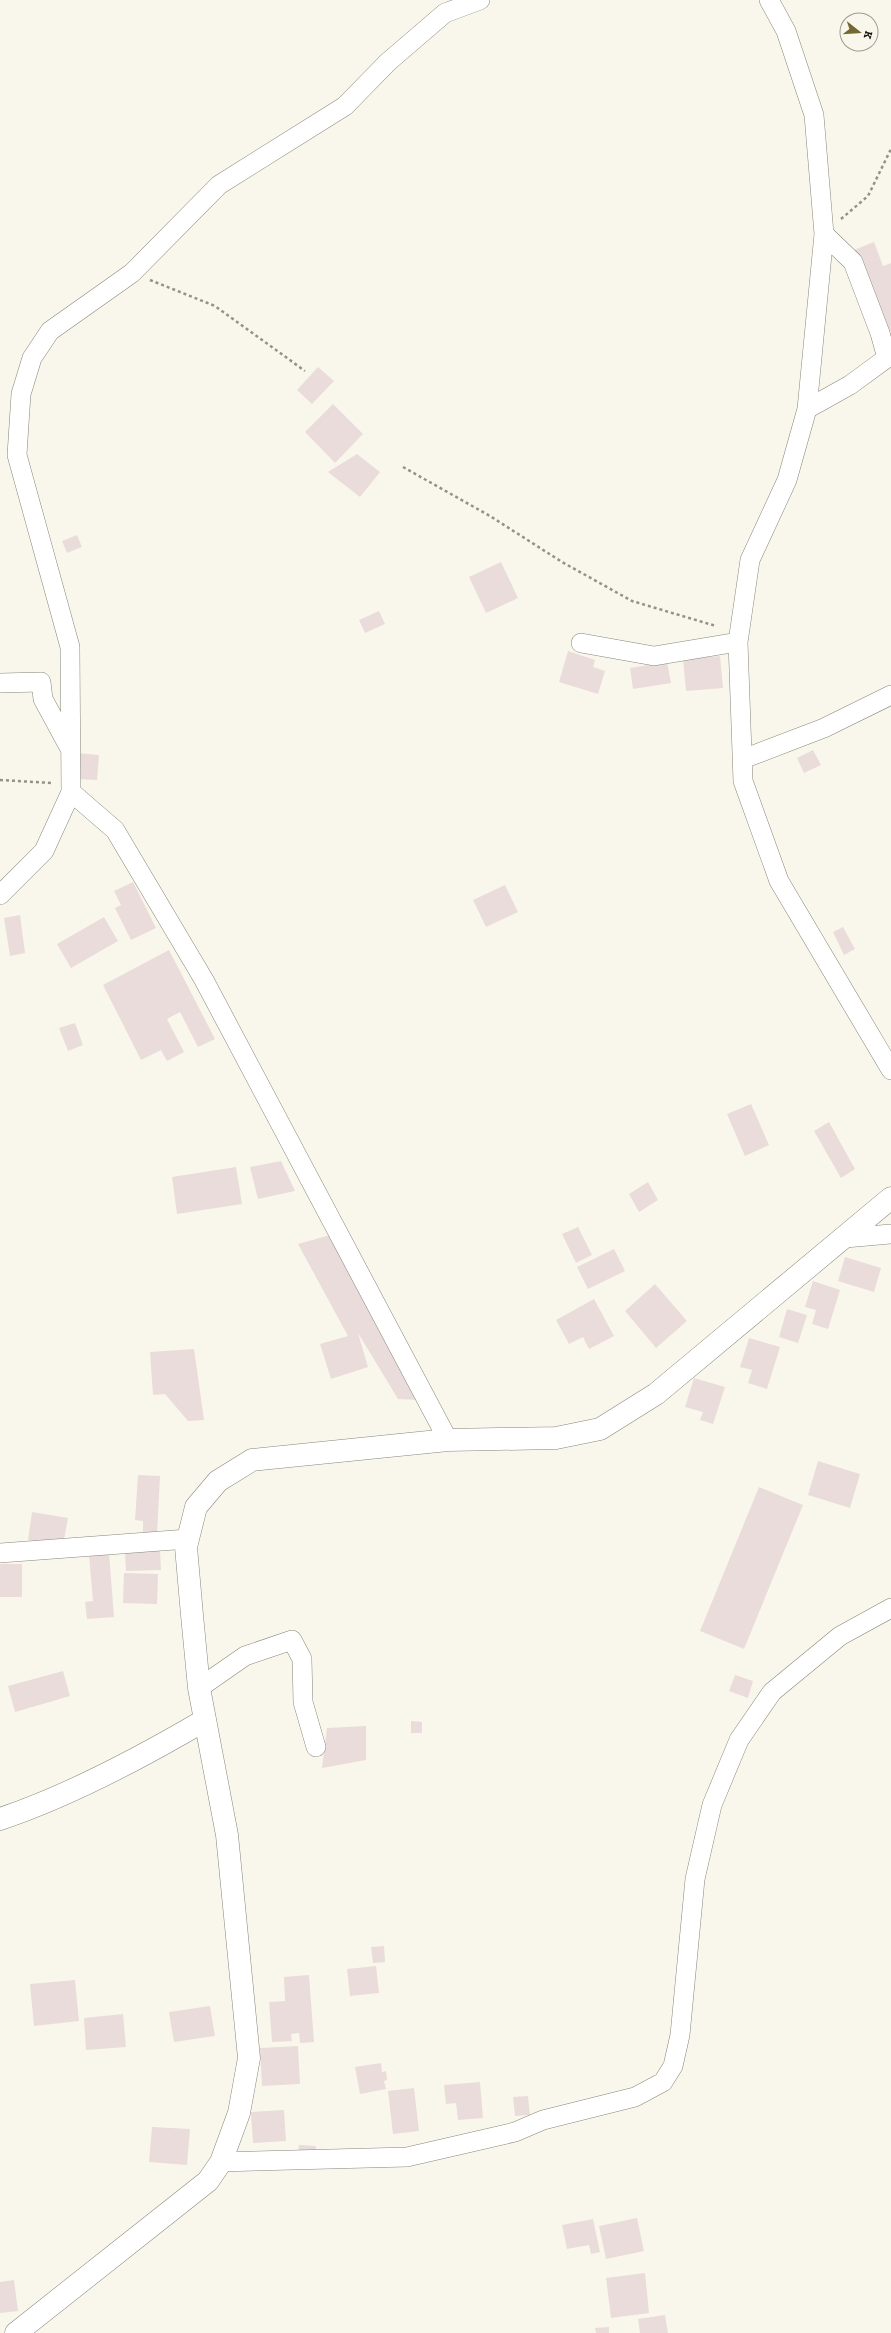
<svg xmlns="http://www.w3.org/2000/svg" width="891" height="2333" viewBox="0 0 891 2333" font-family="'Zilla Slab',serif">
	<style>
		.building { fill: #eadcda }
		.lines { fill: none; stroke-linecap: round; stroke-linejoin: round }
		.minor-casing { stroke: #88867b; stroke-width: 20 }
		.tertiary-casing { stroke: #88867b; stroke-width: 23 }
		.path { stroke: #939189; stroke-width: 2.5; stroke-dasharray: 3 3; stroke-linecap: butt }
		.minor { stroke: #fff; stroke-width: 19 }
		.tertiary { stroke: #fff; stroke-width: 22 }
	</style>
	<rect width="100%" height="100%" fill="#f9f7eb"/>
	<!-- building -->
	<path class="building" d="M874 242 883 266 891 263V331L885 333 854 250Z
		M318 367 334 381 312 404 297 390Z
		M333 404 363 434 335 463 305 432Z
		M357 454 380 472 360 497 328 472Z
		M77 535 82 547 67 553 62 541Z
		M501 562 518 598 486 613 469 577Z
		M379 611 385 624 365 633 359 620Z
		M568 651 595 660 593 667 605 671 598 694 559 682Z
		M720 656 723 688 686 691 683 659Z
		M667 662 671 683 633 689 630 668Z
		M813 750 821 765 804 773 797 758Z
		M77 753 99 755 97 780 76 779Z
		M133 882 156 928 131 940 115 908 121 905 114 891Z
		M505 885 518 912 486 927 473 900Z
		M20 915 25 953 10 956 4 918Z
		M104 917 118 941 71 968 57 944Z
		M843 927 855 949 844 955 833 932Z
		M169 950 215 1039 198 1047 180 1012 167 1019 184 1052 167 1061 161 1050 141 1060 103 985Z
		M75 1023 83 1045 68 1051 59 1028Z
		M751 1104 769 1145 745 1156 727 1114Z
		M829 1122 855 1169 841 1178 814 1131Z
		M281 1161 295 1191 258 1199 250 1167Z
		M236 1167 242 1204 177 1214 172 1177Z
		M648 1182 658 1200 639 1212 629 1194Z
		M578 1227 592 1255 576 1263 562 1234Z
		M330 1235 420 1400 398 1399 358 1333 368 1367 331 1379 320 1344 348 1336 298 1244Z
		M614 1249 625 1271 588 1289 577 1267Z
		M845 1257 881 1268 874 1292 838 1281Z
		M813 1281 840 1290 828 1329 812 1324 816 1310 805 1307Z
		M655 1284 687 1321 656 1348 625 1311Z
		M594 1299 614 1336 589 1349 583 1337 569 1344 556 1320Z
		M787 1309 807 1315 798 1343 779 1337Z
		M749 1338 780 1347 767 1389 748 1383 752 1370 740 1367Z
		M194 1349 204 1420 188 1421 165 1394 153 1395 150 1352Z
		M694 1378 725 1387 713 1424 700 1420 703 1412 685 1407Z
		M818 1461 860 1474 850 1508 808 1495Z
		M138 1475 160 1476 157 1534 143 1533V1521L135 1520Z
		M759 1487 803 1505 744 1649 700 1631Z
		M32 1512 68 1518 63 1545 28 1540Z
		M160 1549 161 1570 126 1571 125 1551Z
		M109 1553 114 1617 87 1619 85 1602 93 1601 89 1555Z
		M0 1564H22V1597H0Z
		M124 1573 158 1574 157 1604 123 1603Z
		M63 1671 70 1696 15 1712 8 1686Z
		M735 1675 753 1681 748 1698 729 1691Z
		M411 1721 422 1722V1733H411Z
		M366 1726V1760L322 1768 327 1728Z
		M384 1946 385 1962 373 1963 371 1947Z
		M376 1966 379 1993 350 1996 347 1969Z
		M309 1975 314 2042 300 2043 299 2033 291 2034 292 2041 272 2042 269 2002 285 2001 284 1977Z
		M75 1980 79 2021 34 2026 30 1984Z
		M210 2006 215 2036 174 2042 169 2012Z
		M123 2014 126 2047 86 2050 84 2018Z
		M298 2046 300 2084 262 2086 260 2048Z
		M381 2063 382 2072 386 2071 387 2080 384 2081 386 2089 360 2094 355 2067Z
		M480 2082 483 2118 458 2120 456 2103 446 2104 444 2085Z
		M414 2088 419 2131 393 2134 388 2091Z
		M528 2096 530 2115 515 2116 513 2097Z
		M284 2110 286 2141 253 2143 251 2112Z
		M152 2127 190 2129 187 2165 149 2162Z
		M299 2145 316 2146 315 2157 298 2155Z
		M637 2218 644 2251 606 2259 599 2226Z
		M593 2219 600 2252 591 2254 589 2245 567 2249 562 2225Z
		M645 2273 649 2313 611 2318 606 2278Z
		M14 2280 18 2311 0 2313V2282Z
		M665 2315 668 2333H640L638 2319Z
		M609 2327V2333H596L595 2328Z"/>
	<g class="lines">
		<defs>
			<path id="minor" d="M769 0 786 31 814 115 824 234 807 409 787 480 750 560 738 642 743 781 779 881 891 1070
				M807 409 850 385 887 358 880 333 853 262 824 234
				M581 643 654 656 738 642
				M0 683 41 682 43 699 69 747
				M743 759 824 728 891 695
				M71 792 115 830 204 980 448 1440
				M0 895 44 851 71 792 70 647 17 455 21 394 32 358 50 331 132 273 219 185 345 106 388 62 445 13 480 0
				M845 1238 891 1234
				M0 1553 188 1539
				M199 1688 245 1656 292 1640 302 1659 303 1702 316 1747
				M221 2162 407 2157 515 2132 543 2120 635 2097 663 2082 673 2066 680 2035 695 1879 712 1805 739 1740 772 1692 840 1636 891 1608"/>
			<path id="tertiary" d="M0 1819C69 1796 142 1757 205 1720
				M16 2333 208 2181 221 2162 239 2113 249 2058 227 1835 199 1688 192 1615 186 1547 196 1507 218 1481 252 1460 448 1440 556 1438 600 1429 656 1394 891 1198"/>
		</defs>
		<!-- minor casing -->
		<use href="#minor" class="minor-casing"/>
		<!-- tertiary casing -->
		<use href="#tertiary" class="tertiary-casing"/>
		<!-- path -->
		<path class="path" d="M841 219 868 196 891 149
			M150 280 215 306 305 371
			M403 467 490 516 562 562 632 601 716 626
			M0 780 52 783"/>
		<!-- minor -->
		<use href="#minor" class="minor"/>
		<!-- tertiary -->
		<use href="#tertiary" class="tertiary"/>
	</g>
	<!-- north arrow -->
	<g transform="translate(859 32) rotate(107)"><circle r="19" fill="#f9f7eb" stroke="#9e9c93"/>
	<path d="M0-3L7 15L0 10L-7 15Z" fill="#736734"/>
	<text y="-6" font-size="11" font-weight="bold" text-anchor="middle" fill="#151410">K</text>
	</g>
</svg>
